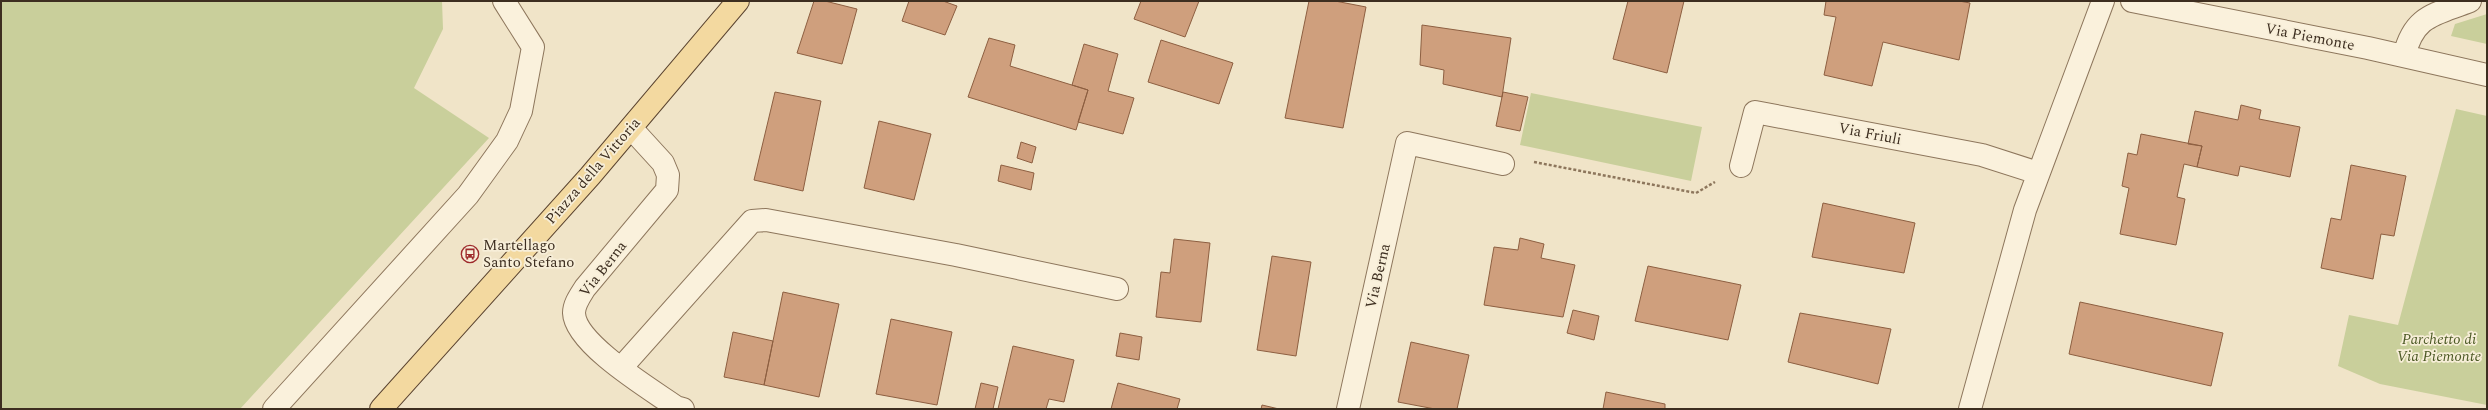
<svg xmlns="http://www.w3.org/2000/svg" width="2488" height="410" viewBox="0 0 2488 410" font-family="Spectral,serif">
	<style>
		.green { fill: #c9cf9b }
		.building { fill: #cf9f7d; stroke: #8d5f41 }
		.lines { fill: none; stroke-linecap: round; stroke-linejoin: round }
		.minor-casing { stroke: #8d765c; stroke-width: 24 }
		.major-casing { stroke: #5b4430; stroke-width: 24 }
		.path { stroke: #8d765c; stroke-width: 2.5; stroke-dasharray: 3 2; stroke-linecap: butt }
		.minor { stroke: #faf1dc; stroke-width: 22 }
		.major { stroke: #f3d9a0; stroke-width: 22 }
		.labels { text-anchor: middle; dominant-baseline: central; stroke-width: 3.5; stroke-linejoin: round; paint-order: stroke }
		.street-label { font-size: 15px; fill: #3d2e20; stroke: #f7eed8 }
		.poi-label { font-size: 15px; fill: #3d2e20; stroke: #f7eed8; text-anchor: start }
		.park-label { font-size: 15px; font-style: italic; fill: #4d5a26; stroke: #f7eed8 }
	</style>
	<rect width="100%" height="100%" fill="#f0e4c8"/>
	<!-- green -->
	<path class="green" d="M1 1H442L443 29 414 88 489 138 240 409H1Z
		M2487 14V44L2451 36 2455 24Z
		M1531 93 1702 127 1691 181 1520 145Z
		M2456 109 2487 116V405L2380 384 2338 366 2349 315 2398 325Z"/>
	<!-- building -->
	<path class="building" d="M814 1H825L857 9 842 64 797 53Z
		M909 1H943L957 6 945 35 902 21Z
		M1141 1H1199L1185 37 1134 19Z
		M1309 1H1335L1366 7 1343 128 1285 118Z
		M1628 1H1684L1667 73 1613 59Z
		M1826 1H1959L1970 3 1959 60 1883 42 1872 86 1824 75 1836 17 1824 15Z
		M1422 25 1511 38 1502 97 1443 84 1444 70 1420 65Z
		M989 38 1015 45 1010 66 1088 90 1076 130 968 97Z
		M1161 40 1233 63 1219 104 1148 82Z
		M1084 44 1118 54 1108 91 1134 98 1123 134 1078 122 1088 90 1072 85Z
		M775 92 821 101 803 191 754 180Z
		M1503 92 1528 97 1520 131 1496 126Z
		M2241 105 2261 110 2259 119 2300 127 2290 177 2240 166 2238 176 2197 167 2202 146 2188 144 2195 111 2238 120Z
		M879 121 931 134 914 200 864 188Z
		M2141 134 2202 146 2197 167 2184 164 2177 197 2185 199 2176 245 2120 234 2129 188 2122 186 2128 153 2137 155Z
		M1021 142 1036 147 1032 163 1017 158Z
		M1001 165 1034 173 1031 190 998 181Z
		M2351 165 2406 176 2394 236 2381 234 2373 279 2321 268 2331 218 2341 220Z
		M1823 203 1915 223 1904 273 1812 257Z
		M1520 238 1544 244 1541 258 1575 265 1563 317 1484 305 1494 247 1518 250Z
		M1174 239 1210 243 1201 322 1156 317 1161 272 1170 273Z
		M1272 256 1311 262 1296 356 1257 350Z
		M1648 266 1741 285 1728 340 1635 321Z
		M783 292 839 304 819 397 764 385Z
		M2080 302 2223 333 2211 386 2069 354Z
		M1573 310 1599 316 1594 340 1567 333Z
		M1800 313 1891 329 1878 384 1788 362Z
		M891 319 952 332 937 405 876 394Z
		M733 332 773 341 764 385 724 377Z
		M1120 333 1142 337 1139 360 1116 356Z
		M1411 342 1469 355 1457 409H1435L1398 402Z
		M1013 346 1074 360 1064 402 1049 399 1046 409H998Z
		M981 383 998 387 993 409H975Z
		M1118 383 1180 399 1177 409H1111Z
		M1606 392 1665 404V409H1603Z
		M1262 405 1279 409H1261Z"/>
	<g class="lines">
		<defs>
			<path id="minor" d="M2132 1 2368 48 2487 75
				M2404 56C2414 15 2434 15 2470 1
				M631 128 663 163 668 175 667 190 585 288C580 296 574 304 574 313 575 344 652 390 676 407L683 409
				M1741 166 1755 112 1982 155 2038 173
				M621 368 752 221 766 220 956 255 1117 289
				M274 409 468 195 507 141 521 111 533 47 504 1
				M1348 409 1407 143 1503 164
				M1970 409 2025 210 2103 1"/>
			<path id="major" d="M381 409 590 176 738 1"/>
		</defs>
		<!-- minor casing -->
		<use href="#minor" class="minor-casing"/>
		<!-- major casing -->
		<use href="#major" class="major-casing"/>
		<!-- path -->
		<path class="path" d="M1534 162 1696 193 1715 182"/>
		<!-- minor -->
		<use href="#minor" class="minor"/>
		<!-- major -->
		<use href="#major" class="major"/>
	</g>
	<!-- icons -->
	<defs>
		<symbol id="bus-ring" viewBox="-11 -11 22 22"><circle r="9.5" fill="#f7eed8" stroke="#9e2a2b" stroke-width="1.5"/><path d="M-5-6H5V4H4V6H2V4H-2V6H-4V4H-5ZM-3.5-4V0h7V-4ZM-3.5 1.2v1.5H-2V1.2ZM2 1.2v1.5H3.5V1.2Z" fill="#9e2a2b"/></symbol>
	</defs>
	<g fill-rule="evenodd">
		<use href="#bus-ring" x="460" y="244" width="20" height="20"/>
	</g>
	<g class="labels">
		<!-- street labels -->
		<g class="street-label">
			<text transform="translate(2310 37) rotate(11)">Via Piemonte</text>
			<text transform="translate(1870 134) rotate(11)">Via Friuli</text>
			<text transform="translate(593 171) rotate(-49)">Piazza della Vittoria</text>
			<text transform="translate(603 269) rotate(-52)">Via Berna</text>
			<text transform="translate(1378 276) rotate(-77)">Via Berna</text>
		</g>
		<!-- poi labels -->
		<g class="poi-label">
			<text x="483" y="245">Martellago<tspan x="483" dy="17">Santo Stefano</tspan></text>
		</g>
		<!-- park labels -->
		<g class="park-label">
			<text x="2439" y="339">Parchetto di<tspan x="2439" dy="17">Via Piemonte</tspan></text>
		</g>
	</g>
	<!-- border -->
	<rect width="2488" height="410" fill="none" stroke="#3d2e20" stroke-width="4"/>
</svg>
